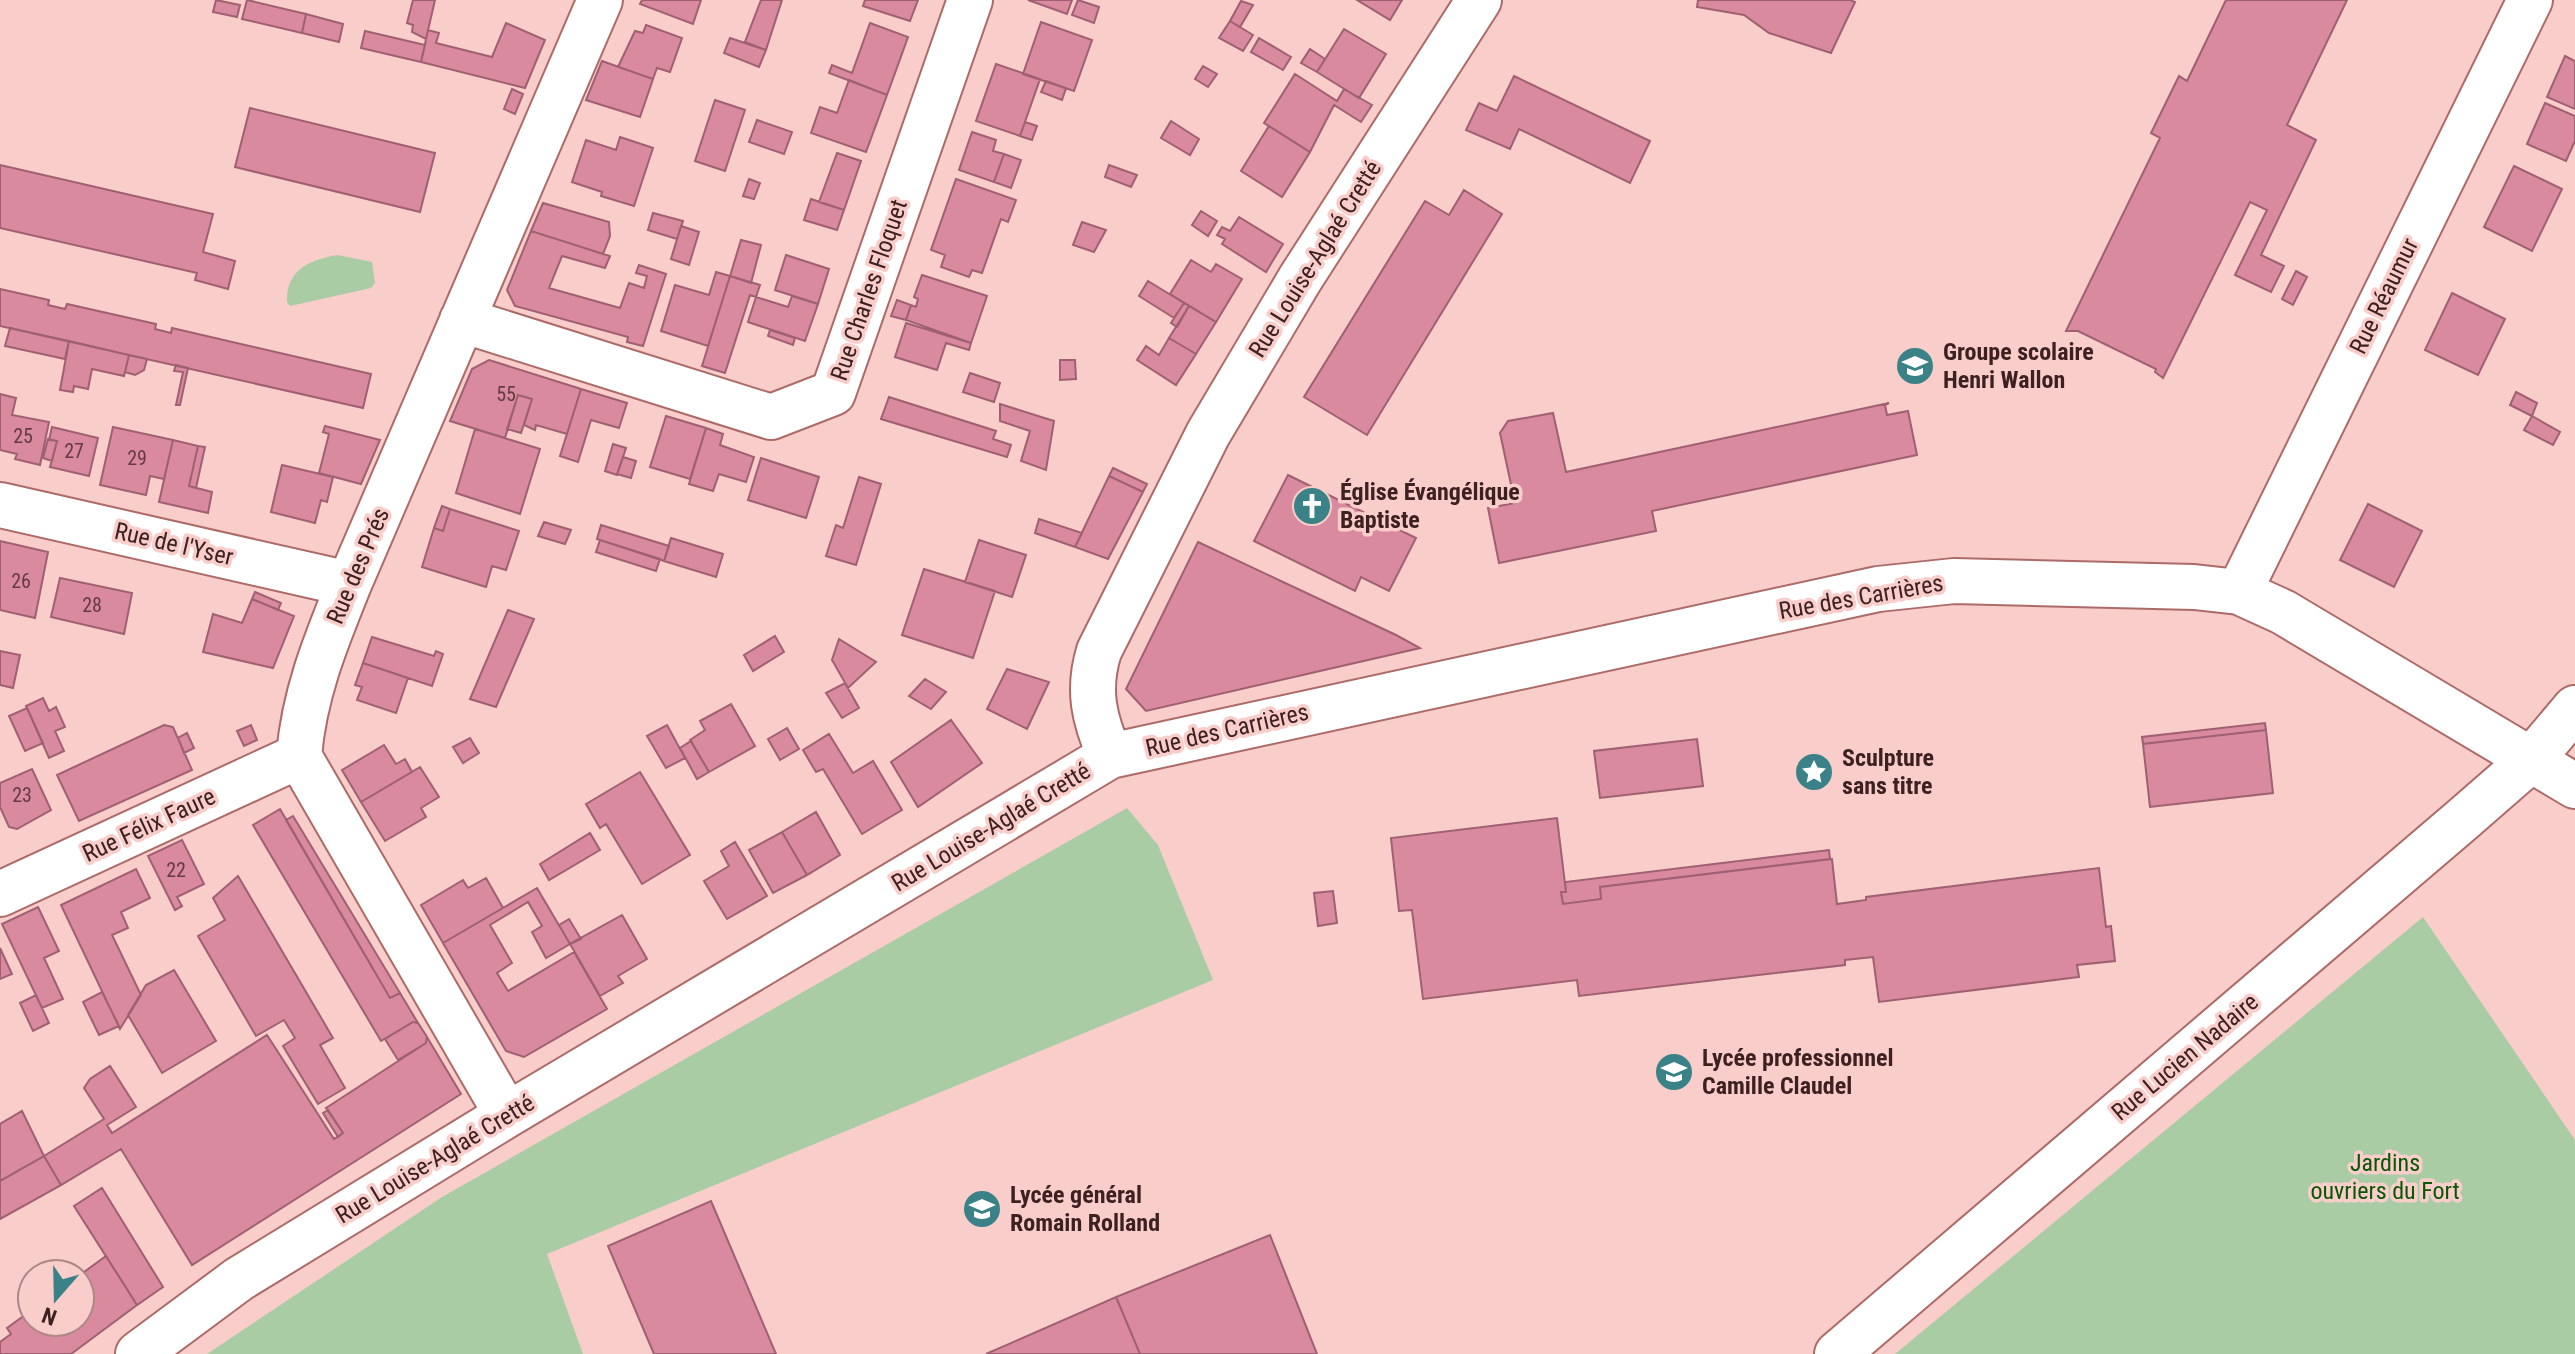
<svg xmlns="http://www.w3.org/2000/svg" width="2575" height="1354" viewBox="0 0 2575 1354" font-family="'Roboto Condensed',sans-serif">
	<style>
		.green { fill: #a9cca5 }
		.building { fill: #da8a9f; stroke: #9f6071; stroke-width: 2 }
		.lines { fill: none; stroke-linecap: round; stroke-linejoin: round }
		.street-casing { stroke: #ac6b68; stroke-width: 48 }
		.street { stroke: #fff; stroke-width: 44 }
		.labels { text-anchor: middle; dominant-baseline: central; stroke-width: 7; stroke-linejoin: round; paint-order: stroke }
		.number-label { font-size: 20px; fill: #643b40 }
		.street-label { font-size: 24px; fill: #3c2120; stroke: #f9cdca }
		.poi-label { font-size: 24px; font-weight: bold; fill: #3c2120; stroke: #f9cdca; text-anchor: start }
		.park-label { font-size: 24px; fill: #075705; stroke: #f9cdca }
	</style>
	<rect width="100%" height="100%" fill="#f9cdca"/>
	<!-- green -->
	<path class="green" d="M337 255 372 262 375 283 371 288 290 306 287 302C286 271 308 260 337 255Z
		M1127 808 1158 845 1213 980 547 1254 583 1354H207L442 1197Z
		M2423 917 2575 1140V1354H1895Z"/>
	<!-- building -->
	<path class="building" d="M216 0 240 5 237 17 213 12Z
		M247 0 306 14 302 33 242 19Z
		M413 0H435L426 39 412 32 413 25 407 23Z
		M642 0H701L693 24 640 4Z
		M761 0H782L766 50 745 42Z
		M865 0H918L910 21 863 6Z
		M1028 0H1072L1067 14Z
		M1078 0 1099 7 1094 23 1072 15Z
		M1357 0H1402L1390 20Z
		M1698 0H1850L1855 2 1831 53 1769 33 1744 15 1697 7Z
		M2226 0H2347L2287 125 2316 140 2261 255 2284 266 2271 292 2235 275 2267 210 2250 202 2163 378 2155 372 2156 369 2078 331H2066L2160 138 2151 133 2179 76 2187 81Z
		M1241 1 1253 5 1240 27 1230 21Z
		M306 14 343 24 339 42 302 33Z
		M1230 21 1253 35 1243 51 1219 38Z
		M1041 22 1092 40 1074 91 1023 74Z
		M506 23 545 40 525 88 421 62 428 30 439 33 436 43 492 57Z
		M870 23 908 37 887 95 829 73 832 65 852 73Z
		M646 25 682 38 670 72 657 68 653 79 618 67 635 31 643 33Z
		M1344 29 1386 54 1359 98 1317 72Z
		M365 31 425 45 421 62 361 48Z
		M730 38 766 50 759 67 724 53Z
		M1259 38 1291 57 1283 70 1251 52Z
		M1310 49 1325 59 1317 72 1301 63Z
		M2565 56 2575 61V109L2547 97Z
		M602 61 653 79 640 117 586 100Z
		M996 64 1040 79 1020 136 976 121Z
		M1203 66 1217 74 1208 87 1195 79Z
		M1295 74 1337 101 1344 89 1372 105 1361 122 1334 105 1310 152 1264 123Z
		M1514 76 1650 141 1630 183 1519 129 1510 149 1466 130 1479 103 1497 111Z
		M849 80 887 95 866 152 811 133 820 107 837 113Z
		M1046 81 1066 88 1062 100 1041 92Z
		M512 89 523 94 515 114 504 109Z
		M715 100 745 110 725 171 695 161Z
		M2545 103 2575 116V141L2566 161 2527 144Z
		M250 108 435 153 420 212 235 167Z
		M757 120 792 132 784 154 749 142Z
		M1171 121 1199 139 1190 155 1161 138Z
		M1025 122 1037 126 1032 140 1020 136Z
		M1269 126 1310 152 1282 197 1241 171Z
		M972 132 996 140 993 151 1004 154 994 182 959 170Z
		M620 137 653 148 634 206 601 196 602 192 572 182 586 140 616 150Z
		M837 153 861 161 844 210 819 202Z
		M1004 154 1021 160 1011 188 994 182Z
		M0 165 213 214 203 252 235 261 228 289 195 280 197 273 0 228Z
		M1109 165 1137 175 1131 187 1105 177Z
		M2514 166 2562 189 2532 251 2484 227Z
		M749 179 760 183 754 199 743 196Z
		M956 179 1016 200 1008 222 1001 219 982 273 972 270 969 277 941 267 945 255 931 250Z
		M1464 190 1502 214 1367 435 1304 397 1425 201 1449 215Z
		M811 199 844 210 837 230 804 220Z
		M543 203 609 222 610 236 603 254 531 231Z
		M1201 211 1217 221 1208 236 1192 225Z
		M653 213 683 221 677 239 648 230Z
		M1239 217 1283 244 1266 272 1222 244 1225 239 1217 235 1222 227 1230 231Z
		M1082 222 1106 230 1094 252 1073 245Z
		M681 226 699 232 689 265 671 259Z
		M531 231 610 256 605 268 562 256 549 288 620 308 629 283 644 288 647 276 636 273 639 265 666 274 643 346 627 342 628 337 515 306 507 290Z
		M741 240 761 245 751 283 730 276Z
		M786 255 829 269 818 304 775 290Z
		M1191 260 1211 272 1216 264 1242 279 1216 322 1170 294Z
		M2296 271 2307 277 2293 305 2282 299Z
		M716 272 730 276 708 346 661 331 675 285 709 295Z
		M922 275 987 296 971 343 906 320 911 305 916 307 918 299 914 297Z
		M730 276 760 285 756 297 750 295 725 373 702 366Z
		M1148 281 1184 303 1174 318 1139 296Z
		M0 289 49 300 48 305 65 309 67 304 156 324 155 329 171 333 172 328 371 374 363 408 0 326Z
		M2452 293 2505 319 2478 375 2425 350Z
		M792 296 818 304 805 341 748 322 756 297 788 307Z
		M897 300 911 305 906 320 891 316Z
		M1184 303 1189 306 1177 327 1171 323Z
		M1189 306 1216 322 1196 354 1169 338Z
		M906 323 971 343 969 350 946 343 937 370 895 357Z
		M10 328 69 341 65 359 5 346Z
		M770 330 795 338 793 345 768 336Z
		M1169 338 1196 354 1176 385 1137 360 1146 346 1159 355Z
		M69 341 129 355 124 376 92 369 88 389 74 386 73 392 60 390Z
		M129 355 147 359 144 370 135 375 125 372Z
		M489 360 581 389 567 434 536 425 535 430 524 425 532 399 518 395 505 438 450 421 472 369Z
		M1060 360H1075L1076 379 1060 380Z
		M176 365 188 368 180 405H176L183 372 174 371Z
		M970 373 1000 383 994 402 963 392Z
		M581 389 627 403 619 428 591 420 578 462 560 456Z
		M2516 392 2537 403 2532 416 2510 405Z
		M0 394 16 398 12 415 49 422 40 465 15 459 17 454 0 450Z
		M518 395 532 399 521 433 507 429Z
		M889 397 996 431 993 439 1011 445 1007 457 881 419Z
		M1889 403 1885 405 1887 415 1908 411 1917 455 1652 511 1656 531 1499 563 1488 508 1515 503 1500 433 1508 421 1553 413 1566 472Z
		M1000 404 1054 421 1046 470 1021 461 1030 431 1000 421Z
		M666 416 706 428 690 479 650 467Z
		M2532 416 2560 432 2553 445 2524 430Z
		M325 426 380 440 361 484 319 473 329 434 323 432Z
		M52 427 98 438 89 476 50 467 57 441 49 440Z
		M113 427 173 440 164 479 150 476 146 495 100 485Z
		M706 428 723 434 720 445 754 457 746 482 719 474 713 491 689 484Z
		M475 429 540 449 520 514 456 493Z
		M48 439 57 441 52 461 43 458Z
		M173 440 198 446 189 486 212 492 208 513 159 502Z
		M613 444 626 448 617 475 605 471Z
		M198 446 205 447 196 488 189 486Z
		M623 457 636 461 631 478 617 474Z
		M761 458 819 477 806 518 748 500Z
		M282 465 333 477 327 502 321 500 315 523 271 512Z
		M1113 468 1147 484 1143 492 1109 476Z
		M1288 475 1416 538 1389 591 1361 577 1355 591 1254 541Z
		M1109 476 1143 492 1108 559 1075 547Z
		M859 477 881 484 856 565 826 556 836 525 843 528Z
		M2368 504 2422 531 2394 587 2340 560Z
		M442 506 450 509 443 531 434 528Z
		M450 509 519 531 506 570 492 566 486 587 422 567 434 528 443 531Z
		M1039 519 1082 533 1075 547 1035 533Z
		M544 522 571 530 565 544 538 536Z
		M601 525 669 546 664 561 597 539Z
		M671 538 723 554 716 577 664 561Z
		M600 540 660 559 656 571 596 552Z
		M979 540 1026 555 1012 597 965 582Z
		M0 541 48 552 35 618 0 610Z
		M1198 542 1396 635 1420 648 1146 711 1126 689Z
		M924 569 995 591 973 658 902 635Z
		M60 578 132 593 124 634 51 617Z
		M255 592 281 603 278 610 252 599Z
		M252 599 294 616 273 668 203 652 213 614 242 623Z
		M508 610 534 619 496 707 470 699Z
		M775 636 784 652 753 671 744 655Z
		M372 637 434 656 436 651 443 654 432 686 363 663Z
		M839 639 876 662 848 688 832 660Z
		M0 651 20 655 13 688 0 685Z
		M363 663 408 678 396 713 357 700 362 687 355 685Z
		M1007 669 1049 682 1027 729 987 709Z
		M925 679 946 692 931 709 909 696Z
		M845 683 859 708 842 718 826 693Z
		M43 698 49 711 56 707 65 727 55 731 64 751 49 758 26 706Z
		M731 704 755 746 709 772 690 740 705 730 700 721Z
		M27 708 43 743 25 751 9 716Z
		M951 720 982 763 918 807 891 762Z
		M2265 723 2266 730 2143 744 2142 737Z
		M164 725 173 727 192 770 79 821 57 775Z
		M251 725 257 740 244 746 237 731Z
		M667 725 685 758 666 768 647 736Z
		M787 728 799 749 780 760 768 739Z
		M2266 730 2273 793 2150 807 2143 744Z
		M187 733 194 748 184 753 178 738Z
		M829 734 853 773 873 761 902 810 862 834 823 769 816 772 803 750Z
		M470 738 479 753 463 763 453 747Z
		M1697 739 1703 786 1600 798 1594 751Z
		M691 741 709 772 697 779 680 748Z
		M384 745 396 764 405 759 412 772 361 802 342 770Z
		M420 767 439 797 421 808 426 817 385 841 361 802Z
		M32 769 51 810 17 829 9 827 0 807V783Z
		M640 772 690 855 642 884 606 824 600 828 586 804Z
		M280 809 390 998 400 993 418 1023 413 1022 381 1041 253 825Z
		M816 812 840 855 807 875 782 832Z
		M293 816 400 993 390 998 286 820Z
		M1557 818 1566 892H1561L1563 904 1601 899 1600 887 1832 859 1837 904 1866 900V897L2099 868 2106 927 2111 926 2115 961 2077 965 2079 977 1879 1002 1873 957 1845 960V965L1579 996 1577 980 1423 999 1412 910 1399 911 1391 838Z
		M782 832 807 875 773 893 749 850Z
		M590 833 600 850 549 880 540 864Z
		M182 840 204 884 177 897 182 906 175 910 148 856Z
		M735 842 767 896 727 919 704 881 729 866 721 851Z
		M1829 850 1830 859 1600 887 1601 899 1563 904 1561 892H1566L1565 882Z
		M136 869 150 898 121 912 128 928 112 935 141 995 120 1029 61 905Z
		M238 876 333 1038 320 1045 345 1088 318 1104 283 1046 295 1038 284 1020 256 1036 198 936 225 920 213 898Z
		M486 878 503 908 443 943 421 905 463 880 468 888Z
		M537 888 570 944 546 958 532 932 542 926 528 902 490 925 512 963 497 973 508 991 574 952 607 1009 524 1057 506 1051 443 943Z
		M1333 891 1337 923 1318 926 1314 893Z
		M38 907 59 951 44 958 63 999 42 1008 2 924Z
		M622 915 647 959 618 976 623 983 600 996 570 944Z
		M569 919 581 939 570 944 559 925Z
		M0 948 12 974 0 979Z
		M174 970 216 1041 162 1073 128 1015 146 985Z
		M102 992 119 1026 99 1035 83 1002Z
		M36 995 49 1023 33 1031 20 1003Z
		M413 1022 418 1023 427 1037 426 1043 398 1060 385 1039Z
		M267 1035 334 1139 343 1133 326 1108 426 1043 427 1037 461 1094 192 1265 121 1149 61 1185 44 1156 104 1119 84 1088 90 1079 110 1066 136 1107 107 1125 112 1133Z
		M328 1110 343 1133 338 1137 323 1113Z
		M22 1111 44 1156 0 1181V1124Z
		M44 1156 61 1185 0 1219V1181Z
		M102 1188 163 1287 137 1305 74 1206Z
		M711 1201 776 1354H654L608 1246Z
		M1270 1235 1317 1354H1140L1116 1297Z
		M106 1256 137 1305 71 1354H0V1342L11 1334 7 1328 32 1310V1322H80V1275Z
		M1116 1297 1140 1354H986Z"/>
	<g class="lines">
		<defs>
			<path id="street" d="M462 320 771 417 833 393 970 0
				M0 505 349 584
				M2239 592 2530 0
				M1110 756C1094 719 1087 690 1099 651L1208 434 1300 279 1479 0
				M0 894 299 756
				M507 1115 299 756C304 694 326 641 349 584L600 0
				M138 1354 239 1279 507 1115 1110 756 1878 589 1954 581 2194 587 2239 592 2283 612 2575 786
				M1837 1354 2462 820 2532 759 2575 708"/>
		</defs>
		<!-- street casing -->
		<use href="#street" class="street-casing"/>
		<!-- street -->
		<use href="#street" class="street"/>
	</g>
	<!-- icons -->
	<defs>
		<symbol id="school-disc" viewBox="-11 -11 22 22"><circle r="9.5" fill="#3a8287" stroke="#f9cdca"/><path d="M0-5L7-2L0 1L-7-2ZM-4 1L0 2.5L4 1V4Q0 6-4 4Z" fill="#fff"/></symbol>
		<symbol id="church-disc" viewBox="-11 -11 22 22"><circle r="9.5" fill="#3a8287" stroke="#f9cdca"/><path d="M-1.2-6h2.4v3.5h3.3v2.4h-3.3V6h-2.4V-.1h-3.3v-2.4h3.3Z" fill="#fff"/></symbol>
		<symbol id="sight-disc" viewBox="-11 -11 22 22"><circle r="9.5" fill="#3a8287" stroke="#f9cdca"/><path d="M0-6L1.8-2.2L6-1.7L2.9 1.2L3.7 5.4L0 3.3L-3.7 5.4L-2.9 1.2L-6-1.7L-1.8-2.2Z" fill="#fff"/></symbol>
	</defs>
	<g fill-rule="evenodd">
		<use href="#school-disc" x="1893" y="344" width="44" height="44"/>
		<use href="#church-disc" x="1290" y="484" width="44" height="44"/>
		<use href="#sight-disc" x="1792" y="750" width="44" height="44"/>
		<use href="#school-disc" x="1652" y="1050" width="44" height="44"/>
		<use href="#school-disc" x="960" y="1187" width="44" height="44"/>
	</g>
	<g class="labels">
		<!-- number labels -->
		<g class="number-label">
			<text x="506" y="394">55</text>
			<text x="23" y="436">25</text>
			<text x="74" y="451">27</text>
			<text x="137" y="458">29</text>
			<text x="21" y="581">26</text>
			<text x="92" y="605">28</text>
			<text x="22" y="795">23</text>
			<text x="176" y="870">22</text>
		</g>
		<!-- street labels -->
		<g class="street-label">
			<text transform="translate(1315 259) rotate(-58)">Rue Louise-Aglaé Cretté</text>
			<text transform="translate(869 290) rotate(-71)">Rue Charles Floquet</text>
			<text transform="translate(2384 296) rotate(-64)">Rue Réaumur</text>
			<text transform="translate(174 544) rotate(13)">Rue de l'Yser</text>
			<text transform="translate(358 566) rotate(-67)">Rue des Prés</text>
			<text transform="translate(1861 597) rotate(-10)">Rue des Carrières</text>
			<text transform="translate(1227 730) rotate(-13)">Rue des Carrières</text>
			<text transform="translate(149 825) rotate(-25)">Rue Félix Faure</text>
			<text transform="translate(991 827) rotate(-31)">Rue Louise-Aglaé Cretté</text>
			<text transform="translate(2185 1057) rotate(-40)">Rue Lucien Nadaire</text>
			<text transform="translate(435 1159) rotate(-31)">Rue Louise-Aglaé Cretté</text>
		</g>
		<!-- poi labels -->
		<g class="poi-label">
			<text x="1943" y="352">Groupe scolaire<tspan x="1943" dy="28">Henri Wallon</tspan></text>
			<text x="1340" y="492">Église Évangélique<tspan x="1340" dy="28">Baptiste</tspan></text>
			<text x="1842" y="758">Sculpture<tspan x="1842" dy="28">sans titre</tspan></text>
			<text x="1702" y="1058">Lycée professionnel<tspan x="1702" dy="28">Camille Claudel</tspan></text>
			<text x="1010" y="1195">Lycée général<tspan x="1010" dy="28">Romain Rolland</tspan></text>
		</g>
		<!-- park labels -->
		<g class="park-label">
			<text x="2385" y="1163">Jardins<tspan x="2385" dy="28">ouvriers du Fort</tspan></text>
		</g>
	</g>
	<!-- north arrow -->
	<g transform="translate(56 1298) rotate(200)"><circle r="38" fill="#f9cdca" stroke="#ad8886" stroke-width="2"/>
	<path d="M0-6L14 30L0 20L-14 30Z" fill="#3a8287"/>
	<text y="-12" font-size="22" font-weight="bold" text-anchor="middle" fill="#3c2120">N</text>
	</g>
</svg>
